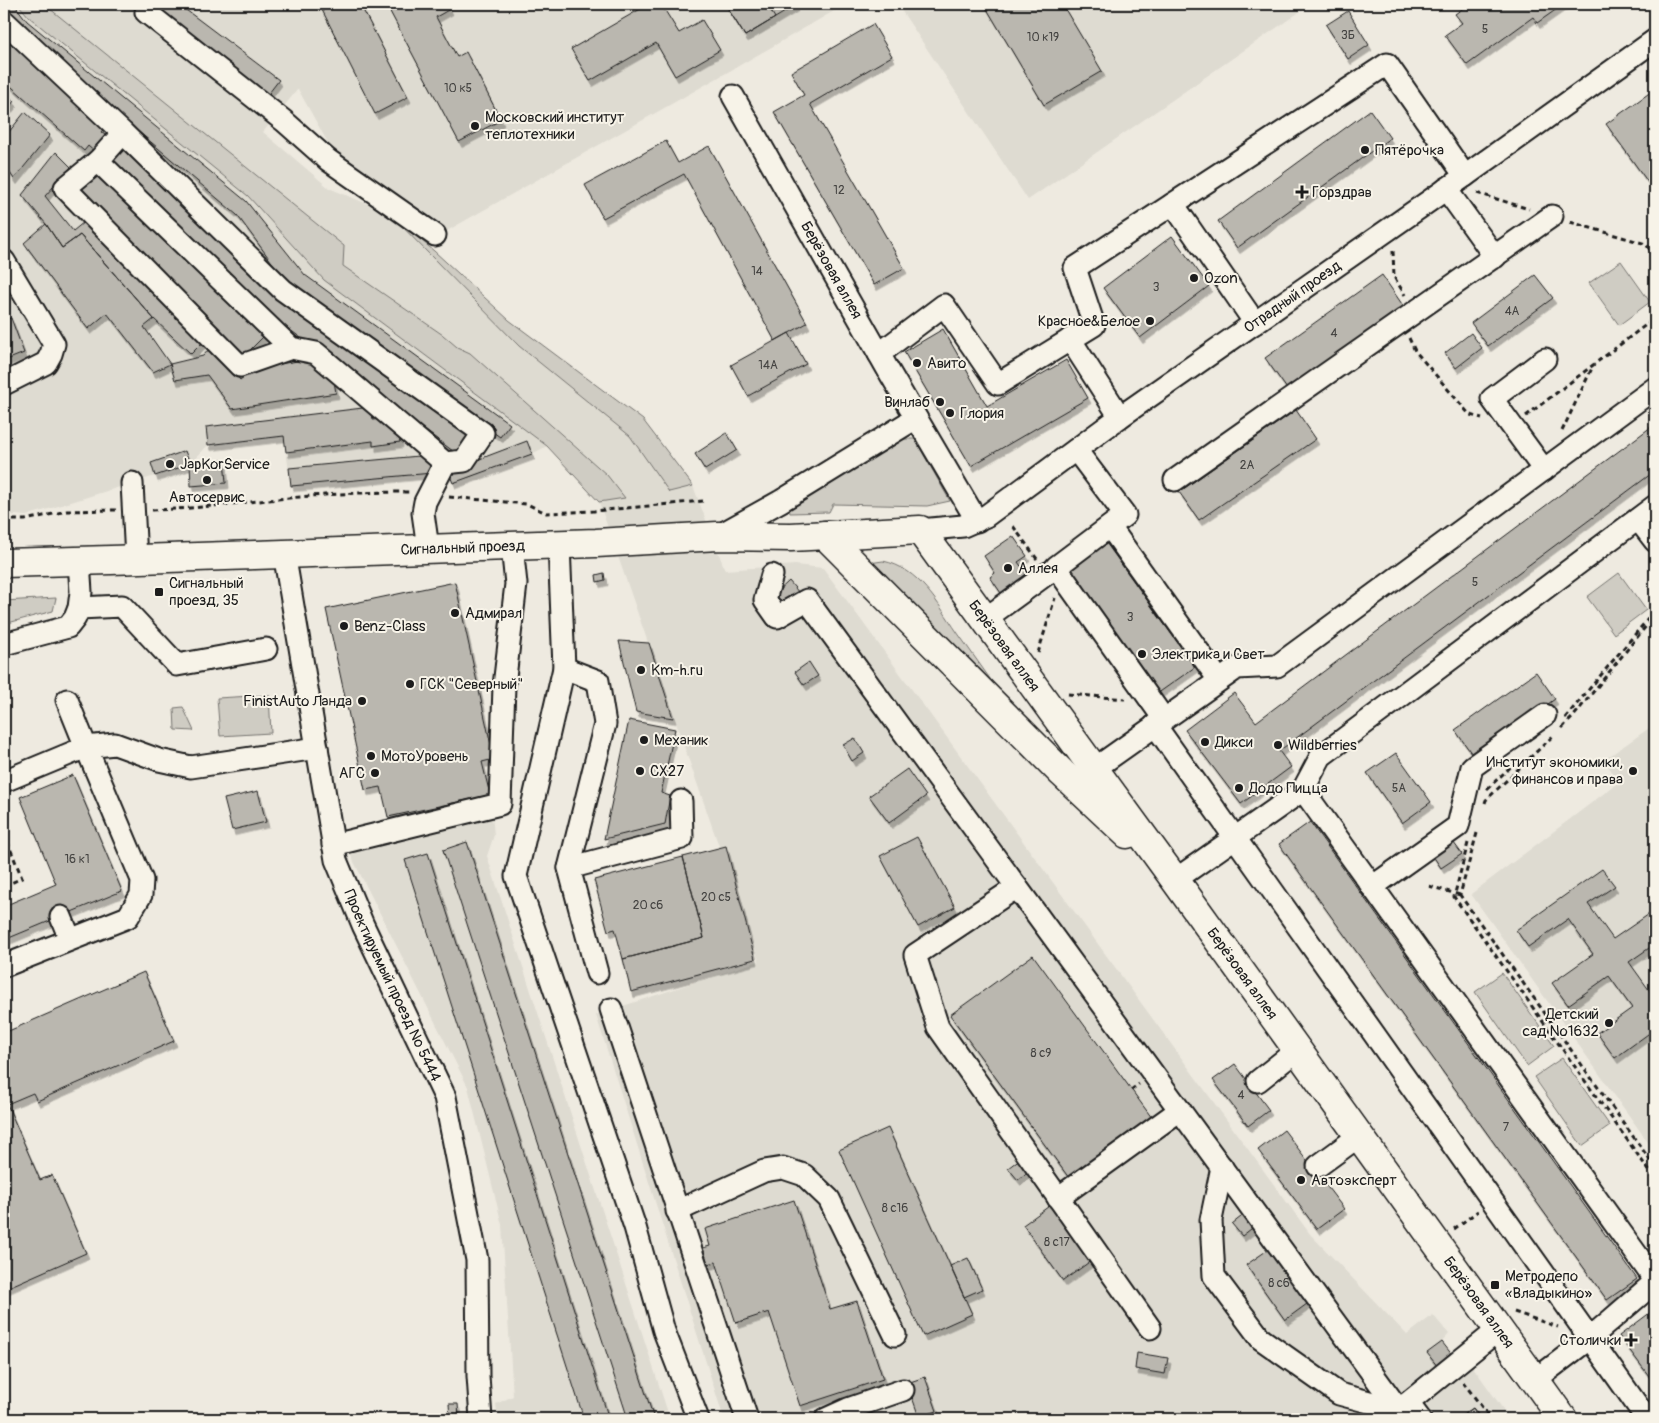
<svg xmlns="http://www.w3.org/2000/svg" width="1659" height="1423" viewBox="0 0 1659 1423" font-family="Pangolin,sans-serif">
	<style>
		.built { fill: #dedbd1 }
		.green { fill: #cfccc3; stroke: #767470 }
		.building { fill: #bab7af; stroke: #1c1c1c; filter: url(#shadow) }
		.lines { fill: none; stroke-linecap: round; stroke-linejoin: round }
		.minor-casing { stroke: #1c1c1c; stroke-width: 25 }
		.major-casing { stroke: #1c1c1c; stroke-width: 31 }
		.path { stroke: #1c1c1c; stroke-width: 3; stroke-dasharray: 5 4; stroke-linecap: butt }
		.minor { stroke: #f7f3e8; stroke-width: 21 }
		.major { stroke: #f7f3e8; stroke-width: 28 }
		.poi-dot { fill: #1c1c1c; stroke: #f7f3e8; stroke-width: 2 }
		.labels { text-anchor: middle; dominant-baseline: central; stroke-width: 4; stroke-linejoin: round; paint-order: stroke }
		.number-label { font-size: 12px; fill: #444341 }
		.poi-label { font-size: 15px; fill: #1c1c1c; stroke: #f7f3e8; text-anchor: start }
		.street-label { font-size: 15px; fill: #1c1c1c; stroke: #f7f3e8 }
	</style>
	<defs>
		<filter id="shadow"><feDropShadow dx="3" dy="5.5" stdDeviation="0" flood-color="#0004"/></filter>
	</defs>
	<rect width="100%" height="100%" fill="#eeeae0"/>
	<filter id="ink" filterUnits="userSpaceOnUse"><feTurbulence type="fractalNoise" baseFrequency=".02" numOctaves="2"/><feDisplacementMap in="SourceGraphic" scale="10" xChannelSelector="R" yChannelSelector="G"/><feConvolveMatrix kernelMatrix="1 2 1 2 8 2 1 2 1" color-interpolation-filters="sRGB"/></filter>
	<g filter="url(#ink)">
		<!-- built -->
		<path class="built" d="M4 4H846L735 68 445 232 333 152 298 89 263 132 329 188 389 213 434 251 509 320 643 420 693 486 725 570 795 565 823 568 1310 1234 1407 1335 1433 1315 1449 1334 1442 1342 1450 1352 1453 1356 1461 1350 1510 1419H724L596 1015 759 961 599 502 547 446 532 454 453 483 431 473 291 486 284 436 208 445 190 464 155 476 26 516 4 514Z
			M897 4H1311L1028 200Z
			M1655 724V1152L1471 894 1619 782 1604 760Z
			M492 815 494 835 487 856 670 1419H498L496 1404 513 1396 502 1225 468 1087 349 852Z"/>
		<!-- green -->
		<path class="green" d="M18 4H44L344 246 343 266 443 335 457 347 470 353 607 475 625 498 599 502 547 446 324 280 248 196 29 17Z
			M389 213 434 251 509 320 643 420 693 486 669 492 630 436 519 346Z
			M1621 261 1650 302 1619 325 1589 283Z
			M905 439H914L916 441 950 501 927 506 833 504 829 512 790 513 789 507 897 441Z
			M883 561C919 568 938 604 957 632 969 649 981 666 993 683L989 686 869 563Z
			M1619 573 1646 610 1614 634 1587 597Z
			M56 598 53 611 4 624V601Z
			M269 695 271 733 220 736 217 698Z
			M183 707 194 731 175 730 174 708Z
			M1502 973 1554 1046 1527 1066 1475 992Z
			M1562 1058 1610 1126 1582 1146 1534 1077Z"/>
		<!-- building -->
		<path class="building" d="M4 4H14L27 21 246 201 305 275 510 424 500 437 291 288 237 215 20 31 4 14Z
			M160 4H178L279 80 266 97 154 12Z
			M319 4H360L408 97 375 114Z
			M386 4H447L450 9 436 17 457 57 466 52 501 120 459 142Z
			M649 4H661L679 33 702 20 720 50 675 76 656 43 590 81 571 49Z
			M725 4H794L795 6 745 36Z
			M725 4H767L775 18 745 36Z
			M984 4H1062L1102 71 1044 105Z
			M1469 4H1477L1481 9 1488 4H1564L1537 23 1533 17 1467 65 1445 35 1462 23 1455 14Z
			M1348 11 1369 45 1348 59 1326 25Z
			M873 24 892 56 810 104 904 268 874 285 774 112 804 95 791 72Z
			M4 33 105 127 101 132 110 139 97 154 88 146 84 151 4 80Z
			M1655 89V192L1606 124Z
			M4 92 14 101 4 114Z
			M1370 110 1390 138 1237 248 1218 221Z
			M25 112 50 135 14 179 4 164V138Z
			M666 141 678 163 709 146 807 323 775 341 684 174 603 218 585 185Z
			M123 143 279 292 476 434 461 457 258 306 106 162Z
			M56 152 71 167 45 196 73 231 84 222 202 343 191 354 154 319 80 235 62 248 46 224 22 195Z
			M97 167 266 334 242 358 73 191Z
			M46 224 62 248 80 235 154 319 144 327 170 364 153 372 107 313 88 329 24 243Z
			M1172 236 1209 286 1140 338 1103 288Z
			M1382 275 1404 307 1287 389 1265 358Z
			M1535 275 1553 298 1488 346 1471 323Z
			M11 318 24 353 4 361V320Z
			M943 329 987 406 1066 360 1088 398 971 466 904 352Z
			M789 333 806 364 748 396 731 365Z
			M1471 333 1482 348 1456 368 1445 353Z
			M212 346 240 380 255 368 316 358 332 370 336 393 232 409 207 375 175 380 170 364 203 356Z
			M371 407 373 420 389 418 398 425 400 442 373 446V441L286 452 284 436 208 445 206 427Z
			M1296 410 1316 439 1199 520 1179 492Z
			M1655 424V471L1279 751 1291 767 1241 804 1185 730 1234 693 1256 722Z
			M727 433 737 450 705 470 695 454Z
			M527 441 532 454 453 483 448 471Z
			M185 451 190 464 155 476 151 463Z
			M430 455 432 473 291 486 289 468Z
			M224 460 226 483 191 486 190 464Z
			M1013 536 1027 556 1018 562 1031 580 1005 599 990 577 995 573 984 556Z
			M1104 540 1195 667 1157 694 1066 567Z
			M604 573 605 580 597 582 596 575Z
			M789 581 800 594 786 606 775 594Z
			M455 582 494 759 482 762 490 795 388 817 381 787 365 790 326 609Z
			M619 641 649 643 673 718 636 712Z
			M809 662 818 676 804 685 795 672Z
			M1536 672 1555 699 1474 757 1455 730Z
			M629 720 675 729 661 793 670 796 665 824 604 839Z
			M855 738 864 753 852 761 843 745Z
			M1396 753 1431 802 1402 823 1367 773Z
			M907 769 926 796 889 823 869 796Z
			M73 775 122 891 4 940V906L56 884 20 797Z
			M258 791 266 822 232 830 224 799Z
			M1310 822 1637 1279 1607 1300 1279 844Z
			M917 837 955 907 918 927 880 856Z
			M1451 839 1462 854 1441 868 1431 853Z
			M467 842 654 1419H628L443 850Z
			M726 846 755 959 631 992 623 959 704 938 683 857Z
			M428 853 609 1419H584L405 860Z
			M683 857 704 938 623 959 615 929 608 931 594 880Z
			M1602 869 1615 886 1588 904 1613 939 1655 910V944L1629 962 1652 994 1655 992V1029L1615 1058 1597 1033 1632 1008 1609 976 1568 1005 1552 983 1593 954 1568 919 1528 947 1516 930Z
			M1033 955 1152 1118 1069 1178 950 1015Z
			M144 972 174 1041 37 1101 33 1093 7 1104 40 1180 52 1175 86 1253 4 1289V1033Z
			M1235 1064 1269 1110 1248 1126 1213 1080Z
			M888 1128 972 1314 923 1336 839 1150Z
			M1284 1130 1344 1209 1317 1229 1258 1150Z
			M1021 1158 1030 1170 1018 1180 1008 1168Z
			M794 1200 830 1309 857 1301 883 1379 800 1406 769 1312 736 1323 716 1262 708 1264 703 1248 710 1246 705 1229Z
			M1052 1204 1092 1260 1063 1281 1023 1225Z
			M1246 1213 1256 1225 1242 1236 1232 1224Z
			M1272 1247 1311 1301 1285 1320 1246 1265Z
			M968 1258 982 1289 964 1297 950 1266Z
			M1655 1309V1384L1619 1336Z
			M1442 1342 1453 1356 1438 1367 1427 1353Z
			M1137 1353 1168 1358 1165 1374 1135 1369Z
			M925 1377 937 1411 919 1417 907 1383Z
			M449 1404H458L459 1417H450Z
			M1473 1408 1481 1419H1457Z
			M1473 1408 1481 1419H1457Z"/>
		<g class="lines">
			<defs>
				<g id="minor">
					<path d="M150 4 146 12 284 121 328 160 435 235"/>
					<path d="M4 21 123 133 98 161 291 348 316 353 445 463 464 461 483 433 283 290 123 133"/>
					<path id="s1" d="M733 96 891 375 977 521"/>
					<path d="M98 161 65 188 240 366 291 348"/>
					<path d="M1446 189 1495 257"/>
					<path d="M1173 204 1255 323"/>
					<path d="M4 261 54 344 51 354 46 363 4 384"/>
					<path d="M1070 339 1120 417"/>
					<path d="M879 354 944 305 998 384 1094 325 1075 268 1387 64 1465 176"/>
					<path d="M1076 450 1125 515 1056 567 1164 719"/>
					<path d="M1544 470 1492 399 1545 359"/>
					<path d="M1175 480 1552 216"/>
					<path d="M132 483 136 559"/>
					<path d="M1638 519 1655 541"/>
					<path d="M1110 527 1219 680"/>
					<path id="s2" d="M920 530 963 526 986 516 1120 417 1465 176 1655 40"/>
					<path d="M718 536 781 501 916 418"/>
					<path d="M559 544 564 668 516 876 635 1227 664 1331 698 1419"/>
					<path d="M428 548 423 513 425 502 445 463"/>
					<path id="s3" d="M284 553 336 860 363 925 445 1097 477 1260 478 1376 481 1419"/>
					<path d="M772 575 765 600 777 617 807 600 1399 1410 1498 1330"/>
					<path d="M79 608 122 606 177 665 266 649"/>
					<path d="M985 619 1048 573"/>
					<path d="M4 644 68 627 75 618 79 608 81 592 79 561"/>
					<path d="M564 668 598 681 605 724 569 868 597 973"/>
					<path d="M67 700 86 747 115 744 159 760 191 767 317 748"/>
					<path d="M1155 725 1647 1419"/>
					<path d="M1094 769 1237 668 1277 666 1655 388"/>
					<path d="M4 781 86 747 142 880 141 895 128 917 4 966"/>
					<path d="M1303 790 1655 1280"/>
					<path d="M333 845 500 804 504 686 516 584 512 546"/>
					<path d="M569 868 682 838 681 801"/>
					<path d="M1175 880 1303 790 1321 756 1655 506"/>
					<path d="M1017 887 915 955 938 1027 1150 1328"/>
					<path d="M1372 887 1458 826 1472 767 1545 715"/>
					<path d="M61 917 70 939"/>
					<path d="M611 1009 747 1419"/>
					<path d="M1258 1081 1297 1050"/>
					<path d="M1318 1166 1359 1136"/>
					<path d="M1222 1167 1211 1220 1214 1276 1261 1339 1339 1394 1399 1410"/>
					<path d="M1058 1198 1180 1110"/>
					<path d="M677 1211 764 1171 783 1168 804 1175 829 1199 895 1335"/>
					<path d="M1535 1380 1590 1338 1655 1282"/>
					<path d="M1408 1403 1420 1419"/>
					<path d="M826 1419 848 1409 903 1390"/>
				</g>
				<g id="major">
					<path d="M825 535 1062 773 1127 834"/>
					<path id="s4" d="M4 563 111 560 596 543 718 536 791 537 920 530 1175 880 1563 1419"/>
				</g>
			</defs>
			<!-- minor casing -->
			<use href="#minor" class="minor-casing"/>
			<!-- major casing -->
			<use href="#major" class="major-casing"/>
			<!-- path -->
			<path class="path" d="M1477 193 1529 209
				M1570 222 1646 244 1655 257
				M1393 251 1394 277 1405 295
				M1409 338 1415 351 1470 415 1482 418
				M1526 416 1655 318
				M1562 431 1593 366
				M449 497 527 504 546 513 594 511 703 501
				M152 510C198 509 243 502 289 498 329 494 369 492 410 492
				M4 521 9 520H25L67 511 116 510
				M1013 526 1037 559
				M1038 653 1055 598
				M1068 694 1125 699
				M1565 718 1652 614 1655 603
				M1562 728 1573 717 1655 615
				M1487 789 1519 759
				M1485 803 1486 800 1555 734
				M4 833 22 878 4 886
				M1477 833 1460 895 1655 1167
				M1468 843 1454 897 1655 1179
				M1429 886 1460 895
				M1131 1090 1139 1084
				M1454 1229 1478 1211
				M1514 1312 1558 1327
				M1463 1382 1491 1419"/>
			<!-- minor -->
			<use href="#minor" class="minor"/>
			<!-- major -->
			<use href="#major" class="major"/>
		</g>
	</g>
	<!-- markers -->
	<g class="poi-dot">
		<circle cx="475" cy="126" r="5"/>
		<circle cx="1365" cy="150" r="5"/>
		<path d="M1299.5 184.5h5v5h5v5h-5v5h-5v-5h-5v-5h5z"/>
		<circle cx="1194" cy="278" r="5"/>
		<circle cx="1150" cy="321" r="5"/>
		<circle cx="917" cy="363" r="5"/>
		<circle cx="940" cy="402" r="5"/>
		<circle cx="950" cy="413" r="5"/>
		<circle cx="170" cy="464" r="5"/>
		<circle cx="207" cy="480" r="5"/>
		<circle cx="1008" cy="568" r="5"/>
		<rect x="154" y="587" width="10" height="10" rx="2.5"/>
		<circle cx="455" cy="613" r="5"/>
		<circle cx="344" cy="626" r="5"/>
		<circle cx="1142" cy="654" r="5"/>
		<circle cx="641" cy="670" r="5"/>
		<circle cx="410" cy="684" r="5"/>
		<circle cx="362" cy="701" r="5"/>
		<circle cx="644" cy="740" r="5"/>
		<circle cx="1205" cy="742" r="5"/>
		<circle cx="1278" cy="745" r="5"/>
		<circle cx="371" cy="756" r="5"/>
		<circle cx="640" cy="771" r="5"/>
		<circle cx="1633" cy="771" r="5"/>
		<circle cx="375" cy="773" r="5"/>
		<circle cx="1239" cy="788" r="5"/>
		<circle cx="1609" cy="1023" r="5"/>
		<circle cx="1301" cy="1180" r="5"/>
		<rect x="1490" y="1280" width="10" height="10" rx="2.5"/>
		<path d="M1628.5 1332.5h5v5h5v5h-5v5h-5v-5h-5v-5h5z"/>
	</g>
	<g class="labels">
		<!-- number labels -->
		<g class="number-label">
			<text x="1485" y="29">5</text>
			<text x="1348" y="35">3Б</text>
			<text x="1043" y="37">10 к19</text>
			<text x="458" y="88">10 к5</text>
			<text x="839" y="190">12</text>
			<text x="757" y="271">14</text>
			<text x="1156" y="287">3</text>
			<text x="1512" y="311">4А</text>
			<text x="1334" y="333">4</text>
			<text x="768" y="365">14А</text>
			<text x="1247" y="465">2А</text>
			<text x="1475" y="582">5</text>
			<text x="1130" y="617">3</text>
			<text x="1399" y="788">5А</text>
			<text x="77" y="859">16 к1</text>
			<text x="716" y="897">20 с5</text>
			<text x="648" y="905">20 с6</text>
			<text x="1041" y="1053">8 с9</text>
			<text x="1241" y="1095">4</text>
			<text x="1506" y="1127">7</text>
			<text x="895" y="1208">8 с16</text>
			<text x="1057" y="1242">8 с17</text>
			<text x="1279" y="1283">8 с6</text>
		</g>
		<!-- poi labels -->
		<g class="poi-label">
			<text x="485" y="117">Московский институт<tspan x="485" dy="17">теплотехники</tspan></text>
			<text x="1375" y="150">Пятёрочка</text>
			<text x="1312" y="192">Горздрав</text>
			<text x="1204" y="278">Ozon</text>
			<text x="1140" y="321" text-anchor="end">Красное&amp;Белое</text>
			<text x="927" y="363">Авито</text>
			<text x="930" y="402" text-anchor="end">Винлаб</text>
			<text x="960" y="413">Глория</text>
			<text x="180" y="464">JapKorService</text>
			<text x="207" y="497" text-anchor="middle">Автосервис</text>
			<text x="1018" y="568">Аллея</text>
			<text x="169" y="583">Сигнальный<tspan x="169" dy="17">проезд, 35</tspan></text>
			<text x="465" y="613">Адмирал</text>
			<text x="354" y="626">Benz-Class</text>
			<text x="1152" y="654">Электрика и Свет</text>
			<text x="651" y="670">Km-h.ru</text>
			<text x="420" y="684">ГСК "Северный"</text>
			<text x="352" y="701" text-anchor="end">FinistAuto Ланда</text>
			<text x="654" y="740">Механик</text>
			<text x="1215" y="742">Дикси</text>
			<text x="1288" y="745">Wildberries</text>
			<text x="381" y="756">МотоУровень</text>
			<text x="1623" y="762" text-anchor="end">Институт экономики,<tspan x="1623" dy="17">финансов и права</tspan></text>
			<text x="650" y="771">CX27</text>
			<text x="365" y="773" text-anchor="end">АГС</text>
			<text x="1249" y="788">Додо Пицца</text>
			<text x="1599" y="1014" text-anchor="end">Детский<tspan x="1599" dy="17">сад №1632</tspan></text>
			<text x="1311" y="1180">Автоэксперт</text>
			<text x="1505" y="1276">Метродепо<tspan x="1505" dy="17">«Владыкино»</tspan></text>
			<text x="1621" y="1340" text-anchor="end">Столички</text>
		</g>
		<!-- street labels -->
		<g class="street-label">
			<text stroke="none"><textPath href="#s1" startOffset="200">Берёзовая аллея</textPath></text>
			<text stroke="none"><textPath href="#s2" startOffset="445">Отрадный проезд</textPath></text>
			<text stroke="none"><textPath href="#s4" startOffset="459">Сигнальный проезд</textPath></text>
			<text stroke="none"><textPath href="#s4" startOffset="1060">Берёзовая аллея</textPath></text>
			<text stroke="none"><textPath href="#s4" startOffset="1465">Берёзовая аллея</textPath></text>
			<text stroke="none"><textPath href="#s3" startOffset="449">Проектируемый проезд № 5444</textPath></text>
			<text stroke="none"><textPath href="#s4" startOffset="1870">Берёзовая аллея</textPath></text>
		</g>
	</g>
	<!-- margin -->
	<rect width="1659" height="1423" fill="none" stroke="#f7f3e8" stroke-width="20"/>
	<rect x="10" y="10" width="1639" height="1403" fill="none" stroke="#1c1c1c" stroke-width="2" filter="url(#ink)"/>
</svg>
